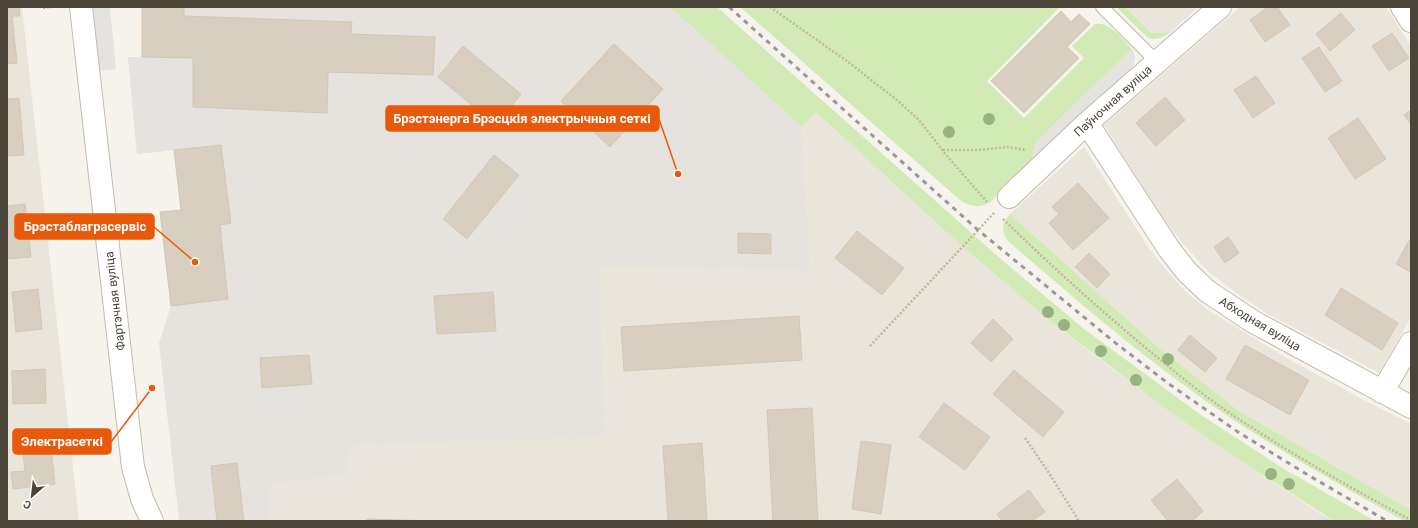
<svg xmlns="http://www.w3.org/2000/svg" width="1418" height="528" viewBox="0 0 1418 528" font-family="Roboto,sans-serif">
	<style>
		.residential { fill: #eae5da }
		.industrial { fill: #e6e2dd }
		.green { fill: #d2eab5 }
		.parking { fill: #e5e3e0 }
		.building { fill: #d8cfc1; stroke: #d3c7b4 }
		.lines { fill: none; stroke-linecap: round; stroke-linejoin: round }
		.lane-casing { stroke: #c2bbae; stroke-width: 14 }
		.street-casing { stroke: #c2bbae; stroke-width: 24 }
		.path { stroke: #c4b79f; stroke-width: 2.5; stroke-dasharray: 2 2; stroke-linecap: butt }
		.lane { stroke: #fff; stroke-width: 12 }
		.street { stroke: #fff; stroke-width: 22 }
		.rail { stroke: #9a9a9a; stroke-width: 3; stroke-dasharray: 5 5; stroke-linecap: butt }
		.tree { fill: #97b381 }
		.labels { text-anchor: middle; dominant-baseline: central; stroke-width: 4; stroke-linejoin: round; paint-order: stroke }
		.street-label { font-size: 12px; fill: #4b4439; stroke: #fff }
		.leader { fill: none; stroke: #e8590c; stroke-width: 1.5 }
		.callout-dot { fill: #e8590c; stroke: #fff; stroke-width: 1.5 }
		.callout { fill: #e8590c; stroke: #e8590c; stroke-width: 1.5 }
		.callout-label { font-size: 13px; text-anchor: middle; font-weight: bold; fill: #fff }
	</style>
	<rect width="100%" height="100%" fill="#f6f3ec"/>
	<!-- residential -->
	<path class="residential" d="M7 7H22L79 521H16L7 519Z
		M1125 7H1198L1171 32 1151 33Z
		M1240 7H1386L1411 46V317L1379 373 1268 314 1239 295 1210 273 1184 245 1159 213 1104 125Z
		M816 112 956 241 1044 316 1111 368 1243 462 1321 514 1315 521H270V485L349 474 350 446 606 438 600 267 811 271 802 127Z
		M1084 147 1148 247 1168 272 1187 293 1208 310 1285 357 1362 399 1411 424V510L1239 411 1159 348 1010 214Z"/>
	<!-- industrial -->
	<path class="industrial" d="M142 7H670L802 127 811 271 600 267 606 438 350 446 349 474 270 485V521H180L179 520 159 343 171 306 160 212 181 210 174 150 137 154 128 57H142Z
		M1321 514 1334 521H1315Z"/>
	<!-- green -->
	<path class="green" d="M670 7H717L1002 260 1084 329 1201 415 1284 469 1375 521H1334L1243 462 1169 411 1044 316 956 241 816 112 802 127Z
		M740 7H1060L987 81 1024 118 1084 58 1072 46 1095 24C1110 21 1123 40 1132 49L1035 143 1032 161 993 200C982 208 972 208 960 200Z
		M1116 7H1125L1151 33 1171 32C1163 37 1157 41 1148 38Z
		M1010 214 1159 348 1239 411 1411 510V521H1404C1347 489 1290 457 1235 421 1154 367 1080 304 1007 240 1001 231 1002 223 1010 214Z"/>
	<!-- parking -->
	<path class="parking" d="M81 7H110L116 69 88 72Z
		M1132 49 1135 56V60L1132 68 1032 161 1035 143Z
		M128 57 193 58V107L219 108 221 145 137 154Z
		M312 384 313 404 264 408 262 388Z"/>
	<!-- building -->
	<path class="building" d="M7 7H19L20 16H12L17 63 7 64Z
		M142 7H184V16L352 22 351 34 435 37 433 75 328 72 327 113 193 107V58L142 57Z
		M1268 7H1277L1290 25 1265 42 1250 20Z
		M1061 11 1071 22 1079 14 1090 24 1067 47 1079 58 1024 113 991 81Z
		M1341 13 1355 30 1330 51 1316 34Z
		M1392 33 1409 58 1389 71 1372 46Z
		M614 44 663 89 610 147 561 101Z
		M463 46 521 94 496 125 438 77Z
		M1319 47 1342 81 1325 92 1302 58Z
		M1256 76 1275 103 1253 118 1234 90Z
		M1165 97 1185 120 1156 146 1136 123Z
		M19 98 24 155 7 156V99Z
		M1411 110V125L1404 115Z
		M1358 118 1386 159 1355 179 1328 138Z
		M221 145 231 223 220 225 228 299 171 306 160 212 181 210 174 150Z
		M494 155 519 175 467 239 443 219Z
		M1078 183 1109 218 1073 250 1049 223 1059 214 1052 207Z
		M25 204 31 257 7 259V206Z
		M857 231 904 268 882 295 835 258Z
		M738 233 771 234V254L738 253Z
		M1228 237 1239 253 1225 263 1214 247Z
		M1410 239 1411 240V272L1396 264Z
		M1089 253 1110 274 1097 288 1075 267Z
		M1341 288 1398 323 1382 350 1325 315Z
		M38 289 42 329 16 332 12 292Z
		M493 292 496 331 437 334 434 296Z
		M799 316 802 360 624 371 621 327Z
		M993 319 1013 339 991 362 971 343Z
		M1190 335 1217 358 1205 372 1178 350Z
		M1245 345 1309 380 1290 415 1226 379Z
		M309 355 312 384 262 388 260 358Z
		M45 369 46 403 13 404 12 371Z
		M1014 370 1064 412 1043 437 993 394Z
		M944 403 990 437 965 470 919 437Z
		M812 408 818 521H773L767 410Z
		M49 430 55 484 13 489 11 472 25 471 21 434Z
		M861 441 891 445 881 514 852 509Z
		M702 443 707 521H668L663 446Z
		M237 463 244 521H217L211 466Z
		M1177 479 1203 511 1192 521H1168L1151 500Z
		M1029 490 1045 512 1032 521H1002L997 514Z
		M367 519 435 521H367Z"/>
	<g class="lines">
		<defs>
			<path id="lane" d="M1102 7 1157 62"/>
			<path id="street" d="M81 7 133 467 142 499 152 521
				M1402 7 1411 21
				M1087 123 1169 249 1187 272 1207 291 1252 321 1411 407
				M1009 197 1087 123 1220 7
				M1382 392 1411 343"/>
		</defs>
		<!-- lane casing -->
		<use href="#lane" class="lane-casing"/>
		<!-- street casing -->
		<use href="#street" class="street-casing"/>
		<!-- path -->
		<path class="path" d="M770 7 851 64 898 101 919 120 947 156 987 202
			M43 8 52 7
			M943 150H979L1007 147 1026 150
			M1003 219C1049 264 1097 307 1147 349 1173 370 1200 393 1228 412 1287 451 1348 487 1411 520
			M870 346 994 213
			M1025 438 1047 470 1079 521"/>
		<!-- lane -->
		<use href="#lane" class="lane"/>
		<!-- street -->
		<use href="#street" class="street"/>
		<!-- rail -->
		<path class="rail" d="M729 7 978 230 1113 341 1169 384 1238 432 1308 475 1387 521"/>
	</g>
	<!-- trees -->
	<g class="tree">
		<circle cx="989" cy="119" r="6"/>
		<circle cx="949" cy="132" r="6"/>
		<circle cx="1048" cy="312" r="6"/>
		<circle cx="1064" cy="325" r="6"/>
		<circle cx="1101" cy="351" r="6"/>
		<circle cx="1168" cy="359" r="6"/>
		<circle cx="1136" cy="380" r="6"/>
		<circle cx="1271" cy="474" r="6"/>
		<circle cx="1289" cy="484" r="6"/>
	</g>
	<g class="labels">
		<!-- street labels -->
		<g class="street-label">
			<text transform="translate(1113 101) rotate(-42)">Паўночная вуліца</text>
			<text transform="translate(115 301) rotate(-97)">Фартэчная вуліца</text>
			<text transform="translate(1260 324) rotate(31)">Абходная вуліца</text>
		</g>
	</g>
	<!-- callouts -->
	<path class="leader" d="M678 174L659 119M195 262L154 227M152 388L111 442"/>
	<g class="callout-dot">
		<circle cx="678" cy="174" r="4"/>
		<circle cx="195" cy="262" r="4"/>
		<circle cx="152" cy="388" r="4"/>
	</g>
	<g class="callout">
		<rect x="386" y="106" width="273" height="25" rx="4"/>
		<rect x="15" y="214" width="139" height="25" rx="4"/>
		<rect x="13" y="429" width="98" height="25" rx="4"/>
	</g>
	<g class="callout-label">
		<text x="522" y="123">Брэстэнерга Брэсцкія электрычныя сеткі</text>
		<text x="85" y="231">Брэстаблаграсервіс</text>
		<text x="62" y="446">Электрасеткі</text>
	</g>
	<!-- border -->
	<rect width="1418" height="528" fill="none" stroke="#4b4439" stroke-width="16"/>
	<!-- north arrow -->
	<g transform="translate(32 496) rotate(208)" stroke="#ffffff" stroke-width="3" paint-order="stroke">
	<path d="M0-3L7 15L0 10L-7 15Z" fill="#4b4439"/>
	<text y="-6" font-size="11" font-weight="bold" text-anchor="middle" fill="#4b4439">С</text>
	</g>
</svg>
